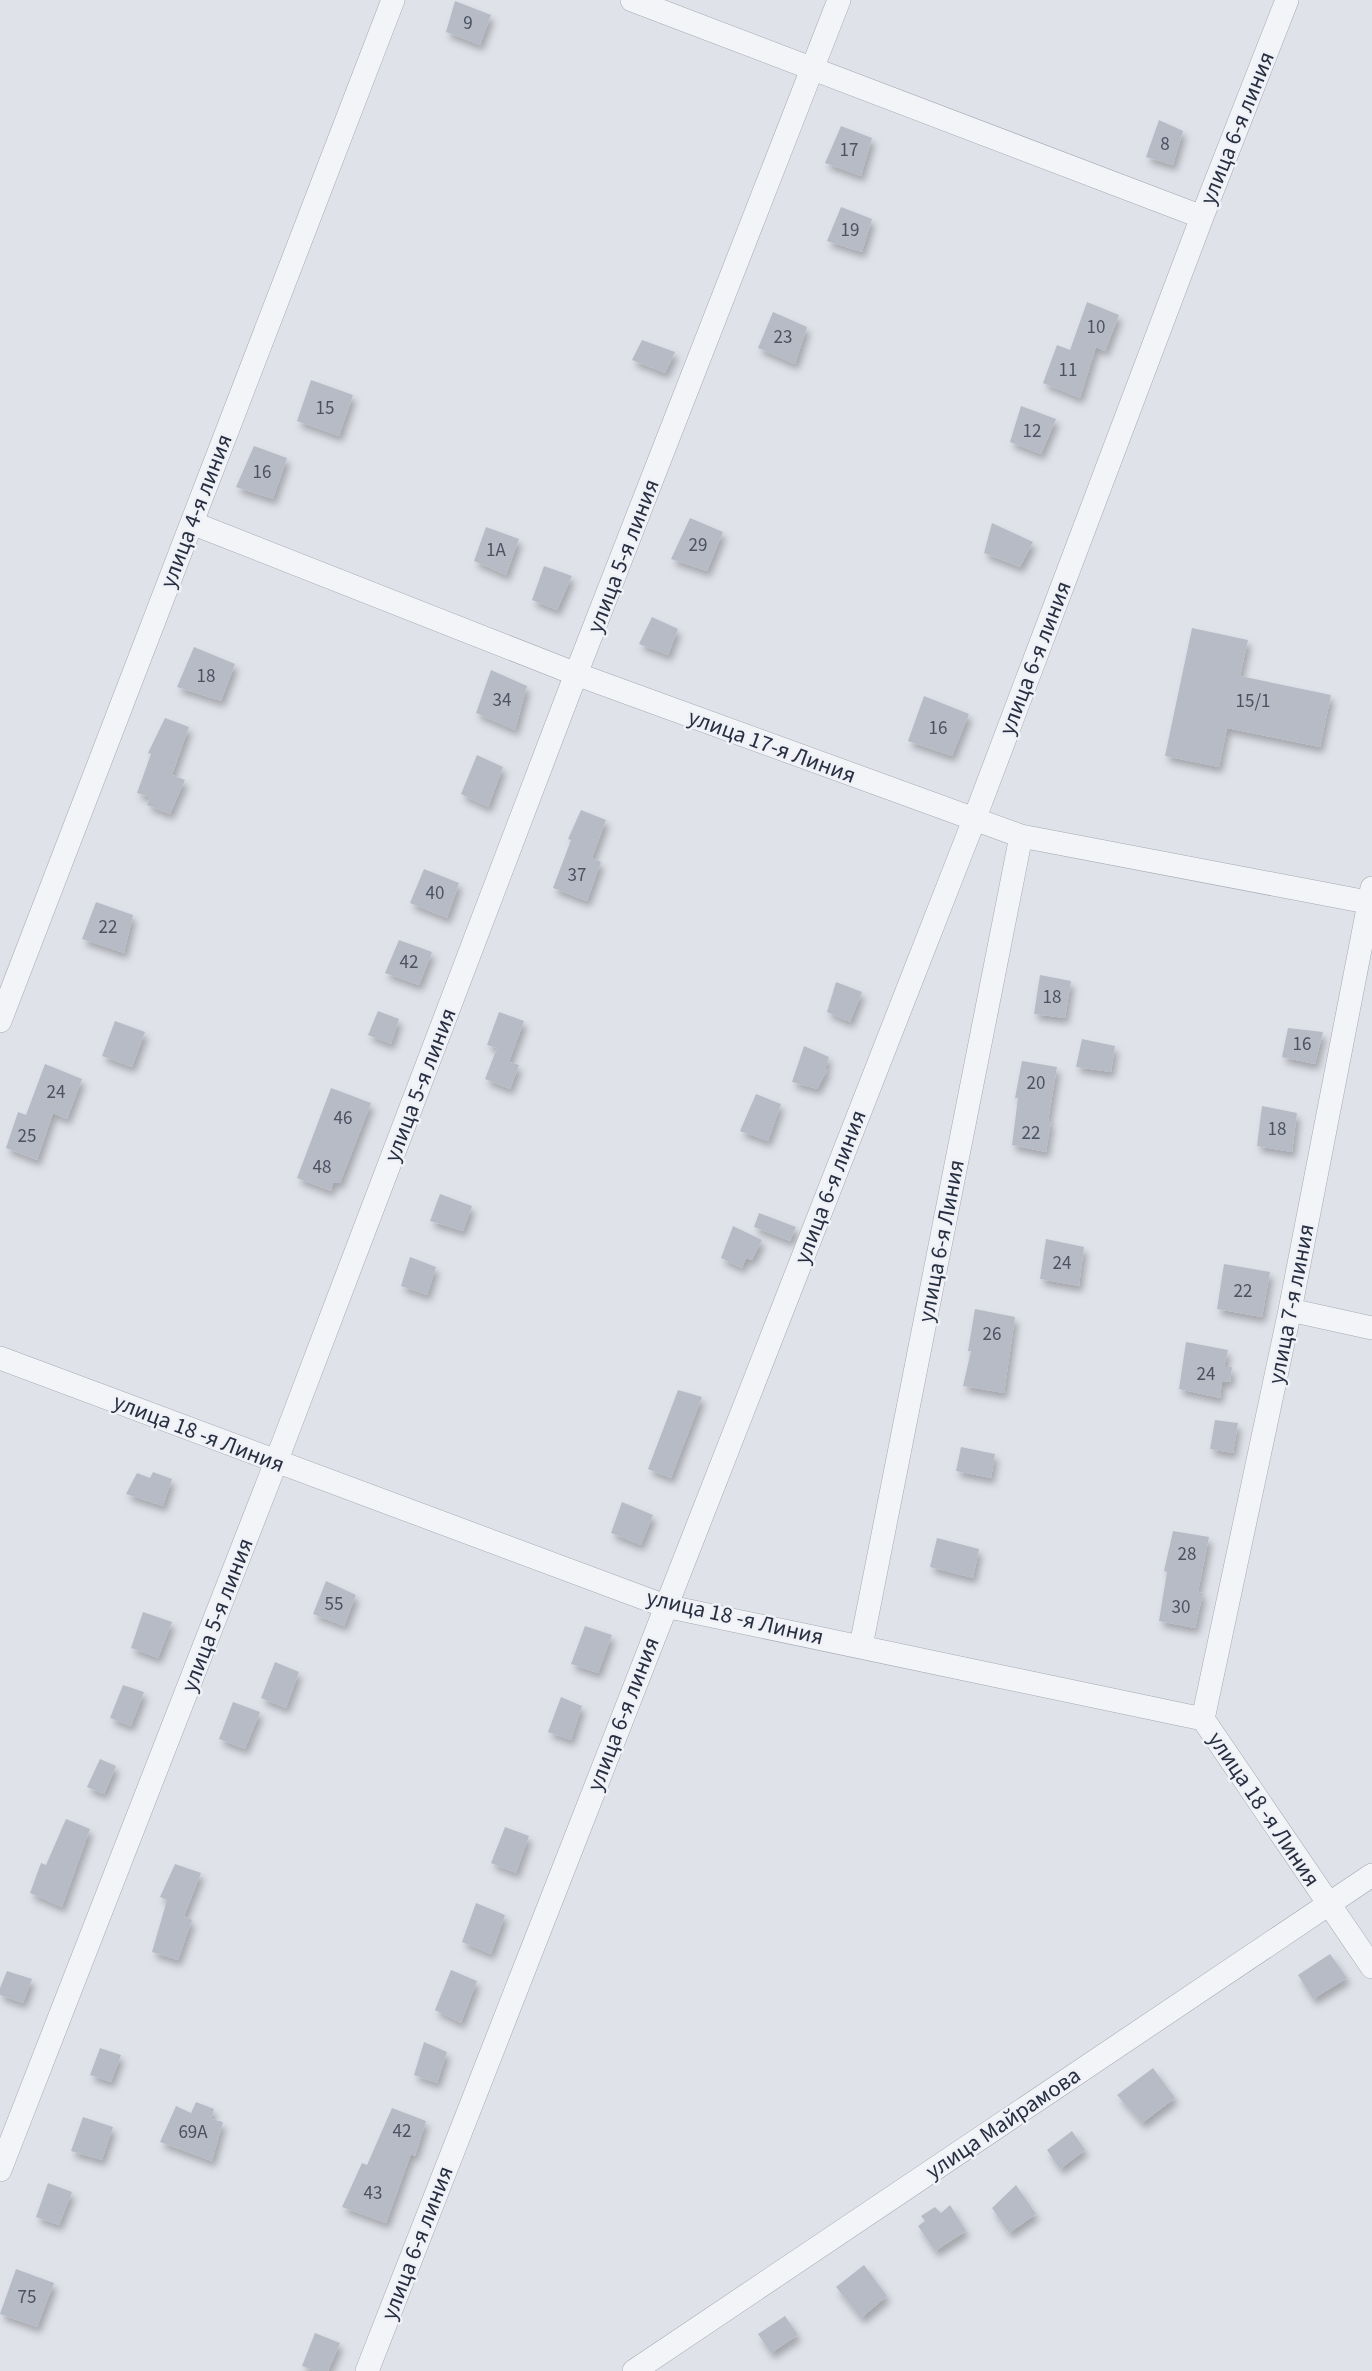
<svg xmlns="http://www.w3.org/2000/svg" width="1372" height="2371" viewBox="0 0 1372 2371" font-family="'Source Sans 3',sans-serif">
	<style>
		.building { fill: #b6bbc6; filter: url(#shadow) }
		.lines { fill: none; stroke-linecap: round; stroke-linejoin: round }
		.minor-casing { stroke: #a4a9b3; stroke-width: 24 }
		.minor { stroke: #f2f4f7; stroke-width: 23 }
		.labels { text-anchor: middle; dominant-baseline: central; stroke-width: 5; stroke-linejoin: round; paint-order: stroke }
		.number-label { font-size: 19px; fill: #4b5262 }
		.street-label { font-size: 23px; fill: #272f41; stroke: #eff1f7 }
	</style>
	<defs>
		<filter id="shadow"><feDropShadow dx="3.5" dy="6" stdDeviation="3.5" flood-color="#0004"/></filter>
	</defs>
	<rect width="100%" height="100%" fill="#dfe2e9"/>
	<!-- building -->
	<path class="building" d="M455 1 491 15 480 45 446 32Z
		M1159 120 1183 131 1173 165 1146 157Z
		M841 126 872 138 861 176 825 163Z
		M841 207 872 219 862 252 827 241Z
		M1087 302 1119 315 1105 351 1096 347 1080 398 1043 383 1057 345 1070 350Z
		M773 312 807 327 795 364 758 348Z
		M642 340 675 352 665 373 632 360Z
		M311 380 353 395 339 436 297 421Z
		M1021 406 1056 419 1041 454 1010 442Z
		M254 446 287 458 273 499 236 487Z
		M690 518 723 532 707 571 671 559Z
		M992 523 1033 542 1020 567 984 553Z
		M486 527 519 539 506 575 474 561Z
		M544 566 572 576 557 610 532 600Z
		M652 617 678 629 668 655 639 644Z
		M1192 628 1248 640 1240 676 1331 695 1320 747 1227 728 1219 767 1165 756Z
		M194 647 235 664 221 701 177 687Z
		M491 670 527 686 515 730 476 713Z
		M924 696 969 714 952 756 908 741Z
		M165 718 189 727 172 775 185 780 170 814 147 805 150 797 137 793 151 754 148 753Z
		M477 755 503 767 488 807 461 794Z
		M581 810 606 820 592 858 601 862 587 901 553 888 571 840 568 839Z
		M424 869 459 883 447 918 410 903Z
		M96 902 133 915 124 953 82 939Z
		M399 940 432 952 419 985 385 973Z
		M1040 975 1071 981 1065 1018 1034 1014Z
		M836 982 862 992 850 1022 827 1012Z
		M378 1011 399 1019 391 1044 368 1035Z
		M499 1012 524 1021 509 1062 519 1065 510 1089 485 1079 497 1048 487 1045Z
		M115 1021 145 1032 132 1067 102 1056Z
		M1288 1028 1323 1032 1315 1064 1282 1057Z
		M1082 1039 1115 1046 1111 1072 1076 1067Z
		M804 1046 829 1057 825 1069H828L817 1089 792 1082Z
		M1022 1061 1057 1067 1048 1121H1051L1046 1152 1012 1145 1018 1098H1015Z
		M45 1064 82 1079 67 1119 53 1113 37 1160 6 1148 18 1112 26 1115Z
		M331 1088 371 1103 340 1183 333 1182 331 1191 297 1178Z
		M756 1094 781 1104 768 1141 740 1131Z
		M1262 1106 1297 1113 1292 1152 1257 1146Z
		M440 1194 472 1206 463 1231 430 1221Z
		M759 1213 796 1227 790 1241 754 1227Z
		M733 1226 762 1240 752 1260 746 1258 742 1268 721 1258Z
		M1046 1239 1084 1247 1079 1286 1040 1279Z
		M410 1257 436 1267 427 1295 401 1286Z
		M1224 1264 1270 1272 1262 1317 1217 1309Z
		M975 1309 1015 1317 1004 1393 963 1386 971 1351H968Z
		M1186 1342 1228 1350 1224 1367H1232L1230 1382 1222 1381 1220 1398 1179 1389Z
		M678 1390 702 1397 671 1478 648 1469Z
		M1215 1420 1238 1423 1233 1453 1210 1449Z
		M961 1447 995 1454 991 1478 956 1471Z
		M153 1472 172 1479 163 1506 126 1494 137 1473 150 1478Z
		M622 1502 653 1515 641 1545 611 1533Z
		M1173 1531 1209 1537 1198 1592 1203 1593 1195 1628 1159 1621 1167 1572 1164 1571Z
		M937 1538 979 1549 973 1578 930 1567Z
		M326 1581 356 1595 344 1626 313 1614Z
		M143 1612 172 1622 158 1658 131 1648Z
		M585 1626 612 1635 598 1673 571 1664Z
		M275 1662 299 1672 286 1708 261 1698Z
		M123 1685 144 1692 131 1726 110 1718Z
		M561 1697 582 1706 571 1740 548 1732Z
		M233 1702 260 1712 245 1749 219 1739Z
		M100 1759 116 1766 104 1794 87 1787Z
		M66 1819 90 1829 62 1907 30 1893 41 1863 46 1865Z
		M505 1827 529 1836 516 1873 491 1863Z
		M175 1864 201 1873 184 1916 192 1920 178 1960 152 1952 167 1900 160 1897Z
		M476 1903 505 1915 491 1954 462 1942Z
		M1330 1954 1347 1978 1313 1999 1298 1975Z
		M451 1970 477 1981 461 2023 435 2010Z
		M7 1971 32 1979 23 2003 0 1995V1988Z
		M424 2042 447 2052 437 2083 414 2075Z
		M100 2048 121 2055 111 2082 90 2075Z
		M1153 2068 1175 2098 1142 2123 1117 2095Z
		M196 2102 214 2109 211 2119 223 2122 212 2161 160 2142 176 2106 191 2113Z
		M392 2108 426 2121 415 2156 411 2154 386 2223 342 2207 362 2163 367 2165Z
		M83 2117 113 2127 102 2160 71 2151Z
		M1072 2131 1085 2150 1060 2169 1047 2150Z
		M48 2183 72 2192 59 2225 36 2217Z
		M1016 2185 1036 2214 1009 2233 992 2208Z
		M950 2205 966 2231 935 2251 918 2226 925 2221 921 2216 935 2207 941 2213Z
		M864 2265 887 2296 861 2318 836 2287Z
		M16 2269 54 2283 37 2327 0 2314Z
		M785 2316 798 2335 771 2353 758 2334Z
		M315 2333 340 2343 328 2371H315L302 2366Z"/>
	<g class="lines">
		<defs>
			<path id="minor" d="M632 0 1202 217
				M192 523 576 674 1021 836 1372 903
				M0 1021 393 0
				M1290 1310 1372 1328
				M0 1358 665 1606 1203 1719 1372 1967
				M861 1646 1021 836
				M1203 1719 1290 1310 1372 888
				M0 2170 276 1462 576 674 839 0
				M367 2371 974 820 1202 217 1287 0
				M634 2371 1372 1875"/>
		</defs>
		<!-- minor casing -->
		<use href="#minor" class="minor-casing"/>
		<!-- minor -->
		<use href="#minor" class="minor"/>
	</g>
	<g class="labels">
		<!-- number labels -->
		<g class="number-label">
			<text x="468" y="23">9</text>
			<text x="1165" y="144">8</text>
			<text x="849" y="150">17</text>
			<text x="850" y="230">19</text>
			<text x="1096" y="327">10</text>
			<text x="783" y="337">23</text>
			<text x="1068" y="370">11</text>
			<text x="325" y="408">15</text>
			<text x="1032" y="431">12</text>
			<text x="262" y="472">16</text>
			<text x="698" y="545">29</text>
			<text x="496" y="550">1А</text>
			<text x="206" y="676">18</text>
			<text x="502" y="700">34</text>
			<text x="1253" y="701">15/1</text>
			<text x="938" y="728">16</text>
			<text x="577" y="875">37</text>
			<text x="435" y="893">40</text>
			<text x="108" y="927">22</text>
			<text x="409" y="962">42</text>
			<text x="1052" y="997">18</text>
			<text x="1302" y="1044">16</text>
			<text x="1036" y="1083">20</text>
			<text x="56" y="1092">24</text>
			<text x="343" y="1118">46</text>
			<text x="1277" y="1129">18</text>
			<text x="1031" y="1133">22</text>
			<text x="27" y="1136">25</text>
			<text x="322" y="1167">48</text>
			<text x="1062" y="1263">24</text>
			<text x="1243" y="1291">22</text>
			<text x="992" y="1334">26</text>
			<text x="1206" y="1374">24</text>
			<text x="1187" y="1554">28</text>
			<text x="334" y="1604">55</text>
			<text x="1181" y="1607">30</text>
			<text x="402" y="2131">42</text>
			<text x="193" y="2132">69А</text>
			<text x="373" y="2193">43</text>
			<text x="27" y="2297">75</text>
		</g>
		<!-- street labels -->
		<g class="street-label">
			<text transform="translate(1237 128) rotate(-68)">улица 6-я линия</text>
			<text transform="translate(196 511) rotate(-69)">улица 4-я линия</text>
			<text transform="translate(623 556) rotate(-69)">улица 5-я линия</text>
			<text transform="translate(1035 658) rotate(-69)">улица 6-я линия</text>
			<text transform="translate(772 746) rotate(20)">улица 17-я Линия</text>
			<text transform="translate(420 1085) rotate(-69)">улица 5-я линия</text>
			<text transform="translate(830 1187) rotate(-69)">улица 6-я линия</text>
			<text transform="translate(941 1241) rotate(-79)">улица 6-я Линия</text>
			<text transform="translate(1291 1304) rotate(-79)">улица 7-я линия</text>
			<text transform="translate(199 1433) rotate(21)">улица 18 -я Линия</text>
			<text transform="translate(217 1615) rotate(-69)">улица 5-я линия</text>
			<text transform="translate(735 1617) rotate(13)">улица 18 -я Линия</text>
			<text transform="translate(623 1714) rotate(-69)">улица 6-я линия</text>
			<text transform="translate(1264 1809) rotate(56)">улица 18 -я Линия</text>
			<text transform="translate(1003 2123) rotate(-34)">улица Майрамова</text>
			<text transform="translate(417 2243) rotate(-69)">улица 6-я линия</text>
		</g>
	</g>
</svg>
